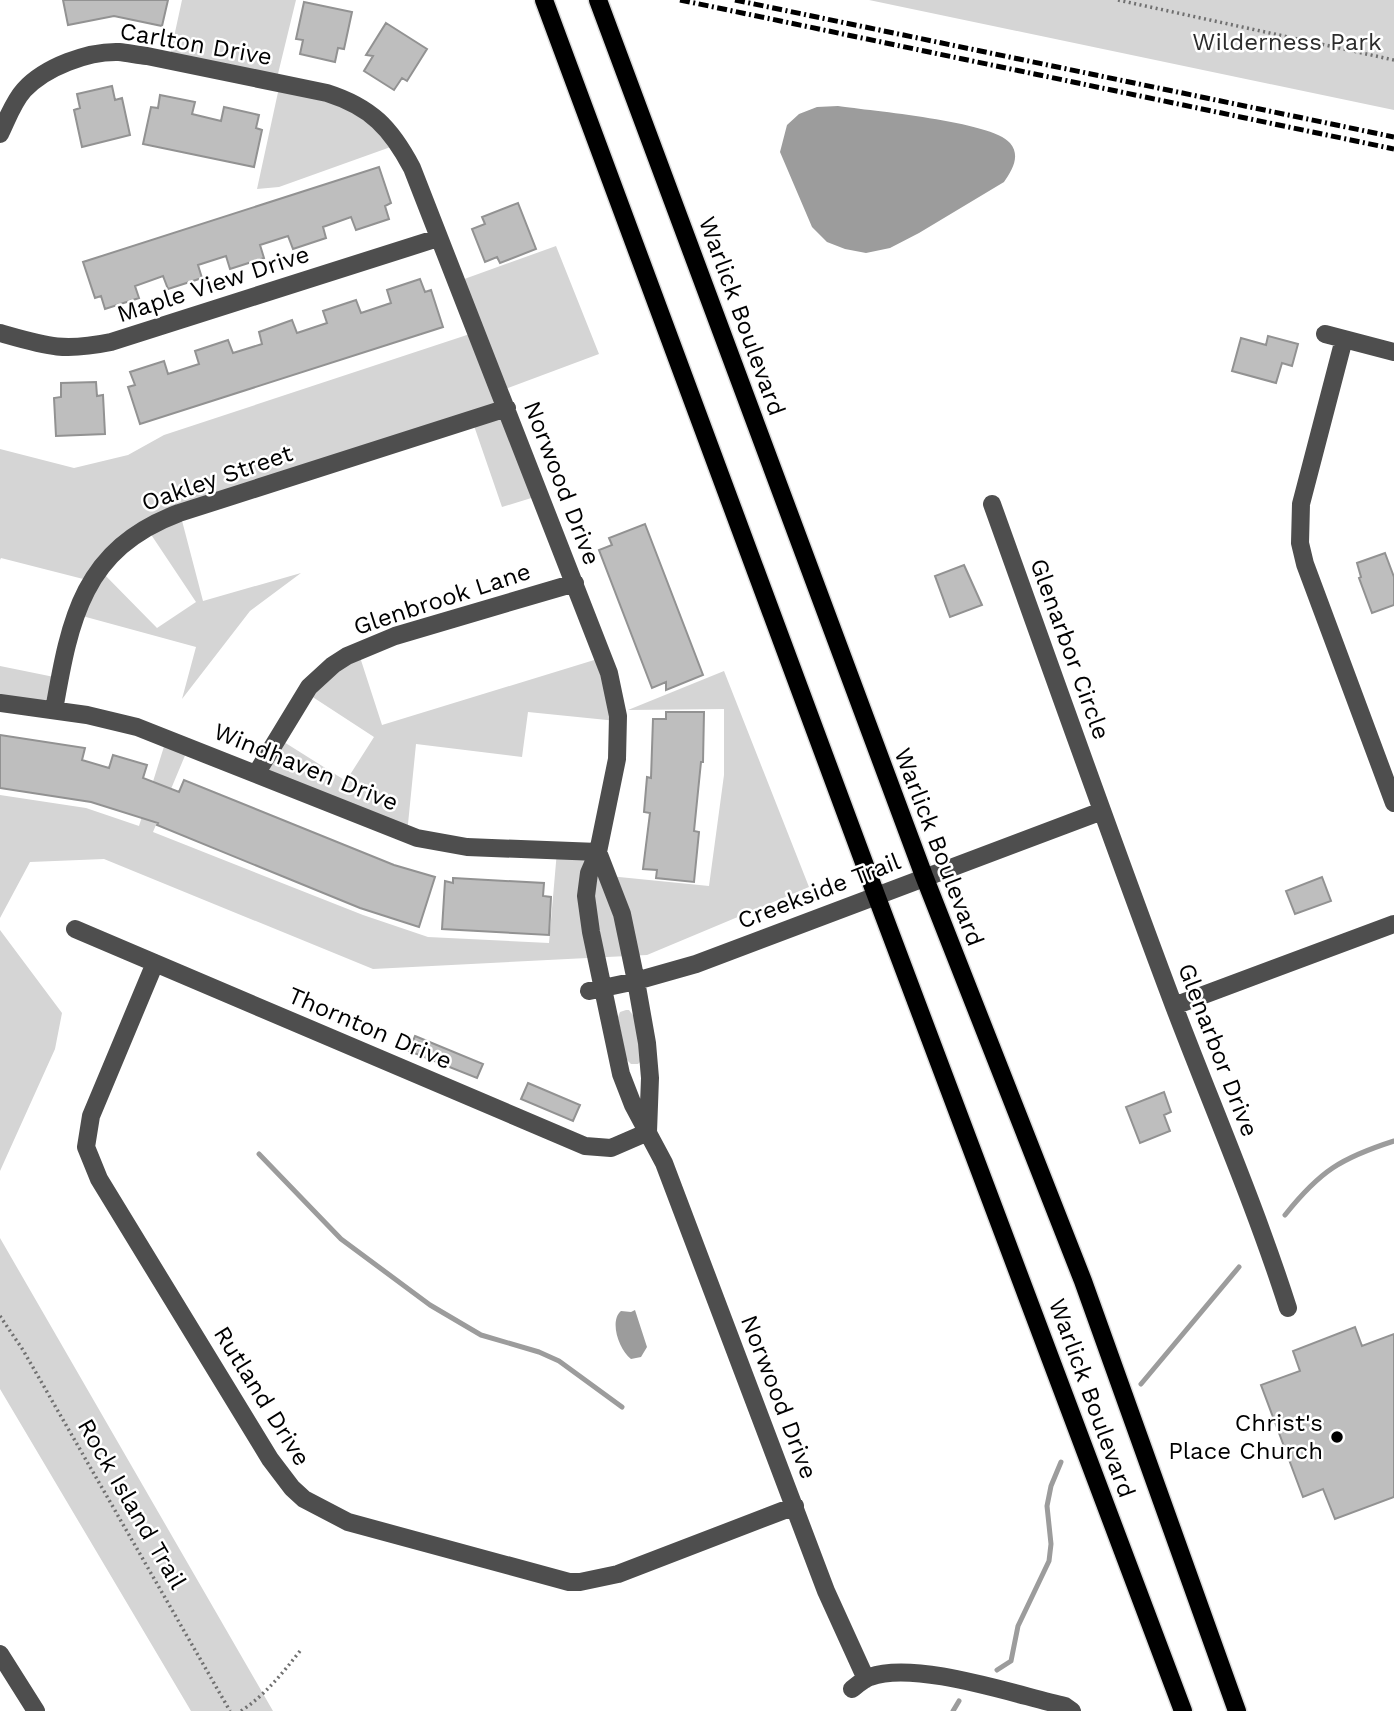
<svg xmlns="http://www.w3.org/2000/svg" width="1394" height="1711" viewBox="0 0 1394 1711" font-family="'Work Sans',sans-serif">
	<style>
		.green { fill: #d5d5d5; fill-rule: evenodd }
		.water { fill: #9c9c9c }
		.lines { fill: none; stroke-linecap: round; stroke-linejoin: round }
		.stream { stroke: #9c9c9c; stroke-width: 5 }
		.building { fill: #bebebe; stroke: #929292; stroke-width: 2 }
		.major-casing { stroke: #dbdbdb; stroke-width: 21 }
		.path { stroke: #707070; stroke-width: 3.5; stroke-dasharray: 2 3.5; stroke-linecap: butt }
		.minor { stroke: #4e4e4e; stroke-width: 18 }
		.major { stroke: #000; stroke-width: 18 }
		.rail { stroke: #000; stroke-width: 5; stroke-dasharray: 10 3.5 2 3.5; stroke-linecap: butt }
		.poi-dot { fill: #000; stroke: #fff; stroke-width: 2.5 }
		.labels { text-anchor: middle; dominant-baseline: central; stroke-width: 5; stroke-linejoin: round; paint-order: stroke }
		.park-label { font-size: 24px; fill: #2c2c2c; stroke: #fff }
		.street-label { font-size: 24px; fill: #000; stroke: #fff }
		.poi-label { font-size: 24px; fill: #000; stroke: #fff; text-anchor: end }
	</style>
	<rect width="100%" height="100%" fill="#fff"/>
	<!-- green -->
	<path class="green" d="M182 0H296L276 82 169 60Z
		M869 0H1394V110Z
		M280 83 327 93 399 144 279 187 257 189Z
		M556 246 599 354 500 391 541 495 502 507 472 420 180 513 203 601 301 573 250 611 182 699 196 647 75 614 91 581 1 558 0 560V449L74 468 128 455 164 435 476 332 456 282ZM146 527 196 602 157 628 99 569Z
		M358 651 382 725 604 657 617 721 528 712 522 757 416 744 407 834 256 774 276 737 346 781 374 737 305 692Z
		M0 666 59 678 54 710 0 703Z
		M724 671 809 887 647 955 373 969 104 859 30 862 0 918V795L86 808 139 826 167 737 189 746 153 832 363 915 428 937 549 943 557 851 598 852 609 876 709 886 724 775V709L628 710Z
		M0 930 62 1013 55 1049 0 1171Z
		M626 1010H629L635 1018 642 1060 638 1064H631L626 1059 618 1017 620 1012Z
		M0 1238 273 1711H191L0 1389Z"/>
	<!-- water -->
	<path class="water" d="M838 106C871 111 992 121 1010 143 1021 156 1012 170 1004 182L919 233 890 248 866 253 845 249 827 242 812 227 780 152 787 125 799 114 817 107Z
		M635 1310 647 1347 641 1357 631 1359C619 1350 609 1321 621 1311L631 1312Z"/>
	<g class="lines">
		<!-- stream -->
		<path class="stream" d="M259 1154 341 1239 430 1305 481 1335 539 1352 559 1361 622 1407
			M1285 1215C1320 1171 1341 1158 1394 1141
			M1141 1384 1239 1267
			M997 1670 1011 1661 1018 1626 1049 1561 1051 1544 1047 1506 1051 1486 1061 1462
			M953 1711 959 1701"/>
	</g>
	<!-- building -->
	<path class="building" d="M63 0H168L162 26 114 16 68 25Z
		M304 2 352 12 344 49 338 48 335 62 300 54 303 40 296 39Z
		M386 23 427 49 407 81 402 78 394 90 364 71 373 56 366 55Z
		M112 86 115 100 122 98 130 135 82 147 74 110 80 108 77 94Z
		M160 95 195 102 192 114 221 121 224 107 259 115 256 128 262 130 254 167 143 144 151 107 158 108Z
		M379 167 391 203 385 206 389 219 356 230 351 217 323 227 326 238 293 249 288 236 260 245 264 258 230 269 226 256 198 265 202 278 168 289 163 276 135 286 139 298 105 309 101 296 95 298 83 262Z
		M518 203 536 249 500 263 497 257 485 262 472 229 485 224 482 217Z
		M420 279 425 292 431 290 443 327 140 424 128 387 135 385 130 372 164 361 168 374 199 364 195 351 228 340 233 353 262 344 259 332 292 320 297 333 327 323 323 311 356 300 361 313 391 303 387 290Z
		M1268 336 1298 344 1292 366 1282 363 1276 383 1232 371 1241 338 1266 345Z
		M96 382 97 396 103 395 105 434 56 436 54 398 61 397V383Z
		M645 524 703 675 666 690V682L652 688 599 550 612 545 609 538Z
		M1385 553 1394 577V605L1372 613 1359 578 1361 577 1357 563Z
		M964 565 982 605 950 617 935 576Z
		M666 712H704L703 762H701L694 831 699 832 694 882 656 878 657 870 643 869 650 813 644 812 647 777 651 778 653 719H666Z
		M0 735 85 748 82 760 109 768 113 755 147 765 143 778 179 792 184 780 394 865 435 877 419 927 360 908 157 825 158 823 91 802 0 788Z
		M1322 877 1331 901 1295 914 1286 891Z
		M453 878 544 883 543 896 551 897 549 935 442 929 445 881 453 883Z
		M415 1036 483 1064 477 1078 409 1051Z
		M528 1083 580 1105 573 1121 521 1099Z
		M1164 1092 1171 1112 1164 1115 1170 1131 1140 1143 1126 1107Z
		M1355 1327 1362 1346 1394 1334V1497L1335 1519 1323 1489 1303 1497 1261 1385 1300 1371 1293 1351Z"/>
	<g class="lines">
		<defs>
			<path id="major" d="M544 0 876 895 1183 1711
				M598 0 924 876 1083 1281 1237 1711"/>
		</defs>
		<!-- major casing -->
		<use href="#major" class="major-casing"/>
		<!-- path -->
		<path class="path" d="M1118 0 1394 60
			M0 1316 23 1350 230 1711
			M241 1711C265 1695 282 1674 300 1651"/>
		<!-- minor -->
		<path class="minor" d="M0 134C7 120 13 102 24 90 45 67 88 51 119 52 128 53 138 55 147 56L327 93C371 107 391 128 412 168L609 673 618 716 617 759 598 852 589 873 586 896 591 932 621 1074 633 1105 664 1163 826 1591 866 1679
			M0 333C46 346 62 352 111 342L438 238
			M1325 334 1394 352
			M1344 339 1301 504 1300 543 1305 564 1394 803
			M992 504C1052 671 1111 839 1174 1006 1212 1106 1255 1205 1288 1308
			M0 703 87 715 137 727 417 838 467 847 598 852
			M54 710C70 618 83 549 179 513L507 408
			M256 774 309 687 333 665 347 656 395 636 575 583
			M598 852 622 914 636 981 647 1043 650 1078 648 1132
			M75 929 585 1146 611 1148 648 1132
			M155 963 91 1116 86 1147 99 1179 270 1459 292 1488 304 1499 348 1522 569 1582H580L618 1574 795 1506
			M589 991 636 981 696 964 1102 811
			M1174 1006 1394 924
			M0 1654 36 1711
			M852 1689C857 1685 864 1679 870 1677 915 1660 1016 1695 1065 1706L1072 1711"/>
		<!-- major -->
		<use href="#major" class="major"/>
		<!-- rail -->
		<path class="rail" d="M680 0 1394 149
			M735 0 1394 137"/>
	</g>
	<!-- markers -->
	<circle class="poi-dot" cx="1337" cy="1437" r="7"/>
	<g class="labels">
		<!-- park labels -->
		<g class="park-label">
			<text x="1287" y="42">Wilderness Park</text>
		</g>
		<!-- street labels -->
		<g class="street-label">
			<text transform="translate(196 44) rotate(10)">Carlton Drive</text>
			<text transform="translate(213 284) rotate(-18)">Maple View Drive</text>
			<text transform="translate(742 316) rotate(70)">Warlick Boulevard</text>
			<text transform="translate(217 478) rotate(-19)">Oakley Street</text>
			<text transform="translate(562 483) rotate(69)">Norwood Drive</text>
			<text transform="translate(442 599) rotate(-18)">Glenbrook Lane</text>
			<text transform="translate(1070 649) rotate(70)">Glenarbor Circle</text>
			<text transform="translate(306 767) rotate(22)">Windhaven Drive</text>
			<text transform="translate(939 847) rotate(69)">Warlick Boulevard</text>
			<text transform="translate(819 891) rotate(-21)">Creekside Trail</text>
			<text transform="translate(370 1028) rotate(23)">Thornton Drive</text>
			<text transform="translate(1218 1050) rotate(69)">Glenarbor Drive</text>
			<text transform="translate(262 1396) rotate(58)">Rutland Drive</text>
			<text transform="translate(779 1397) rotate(69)">Norwood Drive</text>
			<text transform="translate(1092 1398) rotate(70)">Warlick Boulevard</text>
			<text transform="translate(132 1504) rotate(60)">Rock Island Trail</text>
		</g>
		<!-- poi labels -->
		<g class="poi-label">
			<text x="1323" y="1423">Christ's<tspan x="1323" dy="28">Place Church</tspan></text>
		</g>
	</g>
</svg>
